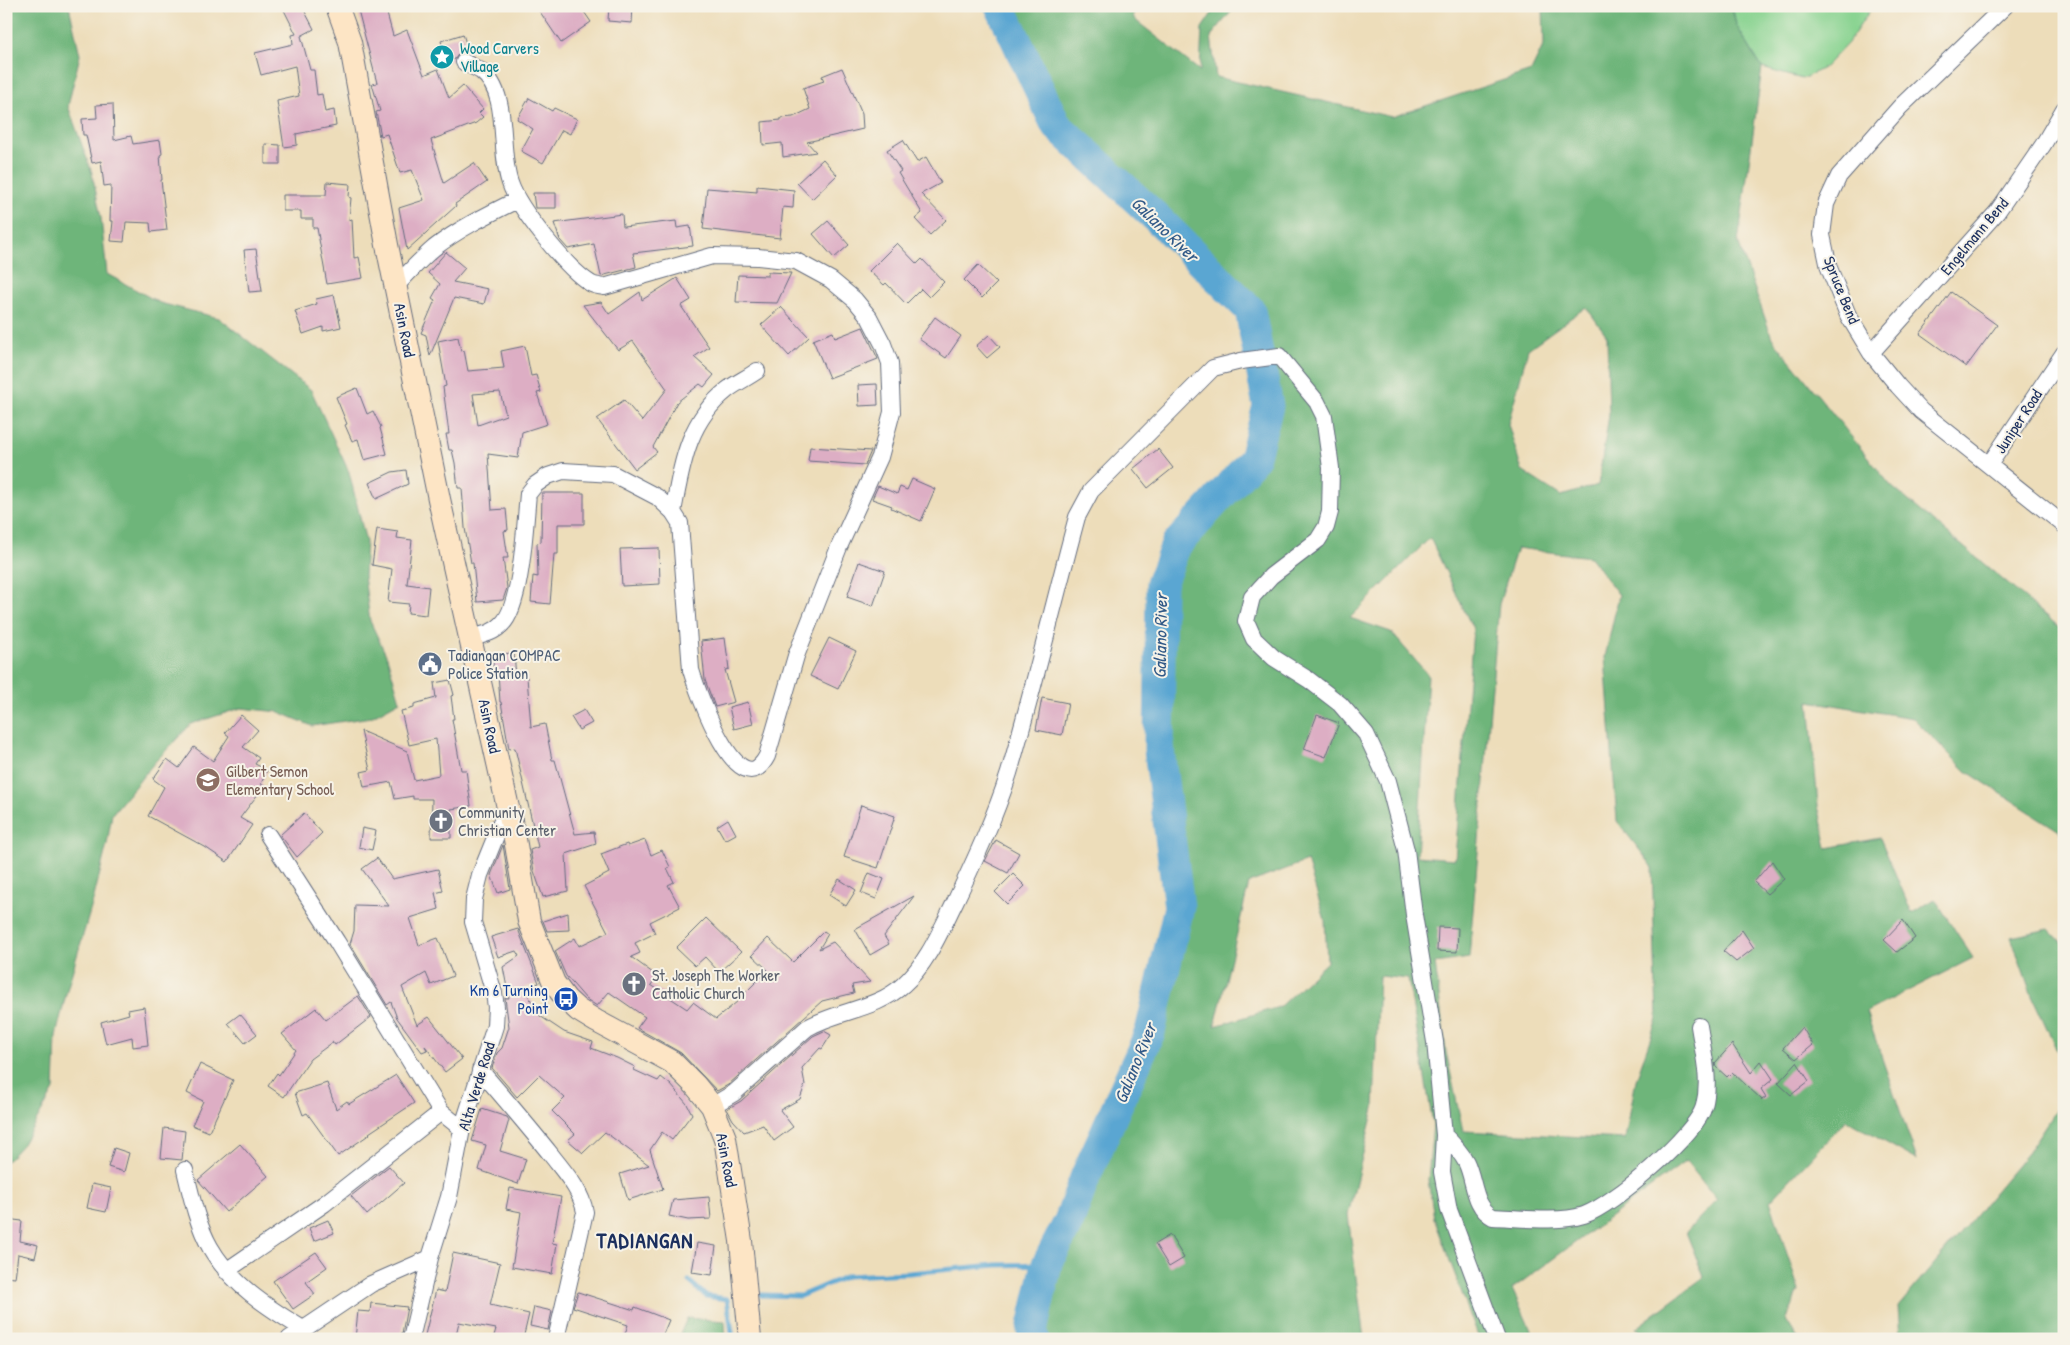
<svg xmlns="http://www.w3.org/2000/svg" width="2070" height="1345" viewBox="0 0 2070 1345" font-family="'Patrick Hand',sans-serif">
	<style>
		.green { fill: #88d390; stroke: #528177 }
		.forest { fill: #6eb57a; stroke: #44726c; fill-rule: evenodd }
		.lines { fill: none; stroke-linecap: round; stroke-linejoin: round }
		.stream { stroke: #5aa6d2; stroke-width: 5 }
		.river { stroke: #5aa6d2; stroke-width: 31 }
		.building { fill: #ddaec4; fill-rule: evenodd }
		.street-casing { stroke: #646c7e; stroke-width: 18 }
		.secondary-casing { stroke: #646c7e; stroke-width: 24 }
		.street { stroke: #fff; stroke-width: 16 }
		.secondary { stroke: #fde5c5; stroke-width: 22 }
		.labels { text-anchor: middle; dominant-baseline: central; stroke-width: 4; stroke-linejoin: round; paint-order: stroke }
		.culture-label { font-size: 16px; fill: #0d838f; stroke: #f7f3e8; text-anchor: start }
		.street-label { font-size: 16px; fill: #1b2f5e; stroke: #f7f3e8 }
		.service-label { font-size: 16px; fill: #4e5e75; stroke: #f7f3e8; text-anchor: start }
		.education-label { font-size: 16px; fill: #785e54; stroke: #f7f3e8; text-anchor: start }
		.worship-label { font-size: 16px; fill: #5b616d; stroke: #f7f3e8; text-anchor: start }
		.transit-label { font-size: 16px; fill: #164399; stroke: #f7f3e8; text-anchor: end }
		.water-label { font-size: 18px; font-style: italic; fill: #315987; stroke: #f7f3e8 }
		.district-label { font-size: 21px; font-weight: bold; letter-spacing: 1px; fill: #1b2f5e; stroke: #f7f3e8 }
	</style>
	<rect width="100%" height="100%" fill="#f7f3e8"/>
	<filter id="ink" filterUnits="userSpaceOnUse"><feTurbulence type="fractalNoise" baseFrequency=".02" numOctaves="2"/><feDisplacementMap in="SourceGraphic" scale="10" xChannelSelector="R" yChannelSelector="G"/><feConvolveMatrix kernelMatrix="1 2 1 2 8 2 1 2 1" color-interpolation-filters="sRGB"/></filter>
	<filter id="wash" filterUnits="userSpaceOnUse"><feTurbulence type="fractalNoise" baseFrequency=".0096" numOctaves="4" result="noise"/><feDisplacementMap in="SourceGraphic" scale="20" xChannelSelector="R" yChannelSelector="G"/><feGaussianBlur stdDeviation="1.12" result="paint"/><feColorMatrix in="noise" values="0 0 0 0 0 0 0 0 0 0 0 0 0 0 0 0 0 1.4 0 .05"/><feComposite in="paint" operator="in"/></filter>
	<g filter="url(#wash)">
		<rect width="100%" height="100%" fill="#edddba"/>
		<!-- green -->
		<path class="green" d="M1732 6H1873L1848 43 1825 67 1802 79 1762 68 1736 25Z"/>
		<!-- forest -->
		<path class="forest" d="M6 6H69L80 55 68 106 92 173 101 218 107 274 160 303 219 318 311 390 349 472 366 542 364 576 370 621 387 657 400 701 371 717 312 726 279 712 241 708 191 724 155 762 112 814 107 844 93 901 67 990 56 1036 54 1090 23 1144 6 1162Z
			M1000 6H1132L1134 19 1200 71 1202 28 1217 6H1236L1211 36 1216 77 1392 117 1531 71 1544 44 1543 6H1563L1564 8 1566 6H1732L1736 25 1762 68 1738 242 1772 338 1891 486 2064 631V834L1966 771 1913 718 1809 701 1818 806 1827 848 1880 838 1912 913 1935 899 1973 958 1866 1012 1917 1160 1846 1120 1770 1201 1799 1291 1786 1320 1798 1339H1655L1636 1328 1704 1277 1686 1232 1717 1200 1686 1161 1512 1289 1535 1339H1479L1434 1218 1428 1180 1433 1124 1408 979 1379 976 1374 1108 1348 1215 1364 1339H1034L1032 1331 1047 1264 1069 1221 1086 1175 1150 1032 1179 907 1159 750 1161 584 1176 545 1254 459 1268 405 1250 309 1162 223 1056 125ZM1586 307 1607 336 1609 415 1598 485 1561 496 1522 471 1508 424 1528 349ZM1430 538 1473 629 1455 859 1417 856 1428 675 1391 632 1350 618ZM1517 548 1590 557 1619 595 1605 657 1617 821 1652 866 1657 1019 1636 1080 1625 1139 1463 1131 1446 1052 1435 963 1469 958 1499 604ZM1307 861 1325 920 1327 962 1279 1007 1215 1026 1249 883Z
			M2049 929 2064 945V1065L2032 996 2011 937Z
			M2064 1097V1339H1900L1898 1307 2028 1152Z
			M687 1318 725 1321 726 1339H678Z"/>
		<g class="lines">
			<!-- stream -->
			<path class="stream" d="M689 1281 706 1296 727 1299 733 1339
				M761 1295 800 1296 847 1276 909 1273 996 1265 1047 1264"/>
			<!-- river -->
			<path class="river" d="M1000 6 1056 125 1162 223 1250 310 1268 406 1254 459 1176 545 1161 584 1159 750 1179 907 1150 1032 1086 1175 1069 1221 1047 1264 1032 1331 1034 1339"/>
		</g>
		<g id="blocks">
			<!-- building -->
			<path class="building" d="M282 6H302L314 29 301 36 310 70H314L317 95 322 94 325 112 334 110 336 126 296 134 297 145 284 147 277 101 299 96 295 66 261 75 255 53 293 44 292 35 296 34Z
				M357 6H385L393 36 407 30 424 75 438 69 449 98 463 86 483 109 479 113 483 117 476 123 431 140 444 183 474 163 487 182 455 204 456 206 407 250 399 208 424 200 412 170 400 173 387 134 381 136 376 112 380 111 372 84 377 83Z
				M536 6H580L591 22 561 43Z
				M609 6H633L632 23 608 21Z
				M463 34 469 53H459L455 59 447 62 441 41Z
				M842 68 862 114 863 129 807 142 816 152 783 157 782 143 763 145 762 122 781 120V118L793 117 810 109 803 88 824 81 822 76Z
				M529 98 552 111 554 108 577 119 570 134 562 130 543 163 521 151 533 129 517 119Z
				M113 104 114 140 131 136 133 144 160 140 162 154 160 155 162 180H161L167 230 151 232 150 223 126 222 124 242 111 241 113 221H110L111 185 104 186 101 161 92 163 86 135H83L82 119 97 118 96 105Z
				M903 140 917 162 926 157 941 183 921 194 946 220 930 235 915 219 922 213 898 173 901 171 887 150Z
				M265 144 280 145V164H265Z
				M823 159 837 175 812 199 797 183Z
				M327 182 350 184 349 197 351 198 349 220 352 219 354 258 359 257 363 278 327 284 317 228H313V219H301V211H283V195H326Z
				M757 186 794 190 793 208 783 207 780 238 703 229 707 188 757 192Z
				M533 193H556V208H535Z
				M622 214 623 227 676 221 677 228 690 226 693 246 633 253 636 267 601 276 594 244 568 249 560 240 554 223Z
				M828 221 849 245 834 258 813 234Z
				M897 243 917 264 922 259 944 282 929 297 921 289 906 304 886 283 884 285 869 271Z
				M256 249 262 291 249 292 244 250Z
				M446 252 465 268 453 282 488 289 484 304 454 298 430 356 426 335 421 333 435 300 432 298 440 284 428 273Z
				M978 265 997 283 982 298 964 280Z
				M768 272 791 273 777 303 736 302 738 275 768 276Z
				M677 278 691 300 681 306 709 347 694 357 714 375 704 387 700 384 677 402 653 447 657 452 635 469 597 419 624 400 642 421 667 389 633 341 618 350 583 305 601 302 609 314 640 292 642 300Z
				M1951 292 1997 325 1966 367 1920 334Z
				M334 295 341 327 323 331V327L303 334 295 311 317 304 316 299Z
				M781 307 809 337 789 356 761 325Z
				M935 317 961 336 946 358 919 339Z
				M863 327 878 359 829 378 813 340 833 332 835 338Z
				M989 335 1000 347 987 358 976 346Z
				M458 337 461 351 464 350 468 371 504 368 501 351 525 346 531 376 536 375 541 392 537 393 547 424 522 432 518 458 488 454 492 510 506 509 508 530 504 531 508 558H503L507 588 503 600 477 602 473 563H471L465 528 462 488H458L455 463 452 450H449L446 434H449L443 387 446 386 438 341ZM500 392 506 415 478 425 473 394Z
				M877 384 878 405 859 406 858 385Z
				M357 388 367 414 373 411 381 427 380 428 387 454 364 460 358 439 352 441 345 425 347 424 336 397Z
				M810 447 871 451 865 465 808 461Z
				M1158 449 1173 468 1148 488 1133 469Z
				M406 470 408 484 376 499 369 483 392 472Z
				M912 479 935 489 921 521 891 508 892 506 872 499 878 486 897 494 900 487 907 490Z
				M542 493H584V524H558V554H554L550 604 531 602 533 576 538 577 537 543 541 542Z
				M377 529 398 532 397 538 412 540 407 584 429 587 426 615 408 613 409 604 388 602 392 569 372 565Z
				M659 548 660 584 622 586 620 549Z
				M859 562 885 571 873 606 847 597Z
				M725 638 729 669 725 670 734 702 715 707 705 680 701 641Z
				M829 638 856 651 838 689 810 676Z
				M514 653 516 677H527L531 727 545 724 552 760H555L575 834 594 832 596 844 566 854 568 891 543 897 534 871 530 850 538 847 515 748 509 749 501 702H500L498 672H494L492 655Z
				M450 680 454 695 451 696 454 719H452L461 770H466L471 806 451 809V838H431L432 799H413V796L395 799 391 782 364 787 361 772 370 770 361 731 407 751 414 780 439 775 436 739 409 745 401 711 414 708V704L436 698 434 683Z
				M1042 698 1068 703 1062 735 1036 730Z
				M748 702 753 724 734 729 729 707Z
				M584 710 592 723 579 730 571 717Z
				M241 715 258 730 243 747 259 758 255 764 267 770 261 784 264 786 240 818 252 825 227 862 205 847 148 816 164 787 153 779 167 759 179 768 194 747 213 761 229 736 225 733Z
				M1317 715 1339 723 1326 757 1304 749Z
				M861 805 895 816 878 868 844 857Z
				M304 813 322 833 297 857 280 835Z
				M728 819 736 834 725 840 717 826Z
				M362 828 376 831 372 850 359 847Z
				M645 840 651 855 662 850 670 867 667 868 674 882 668 885 680 907 650 922 655 933 635 943 640 953 631 957 657 976 651 985 687 1009 693 1002 716 1019 743 997 742 996 768 970 752 955 768 938 793 962 824 931 828 934 819 949 833 942 870 982 852 985 854 993 822 1001 728 1085 717 1091 681 1053 637 1028 645 1017 609 992 597 1006 586 999 566 976 555 951 575 938 579 946 608 932 584 886 609 873 601 854 627 844 628 846Z
				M996 840 1019 853 1008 873 985 861Z
				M503 845 510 889 498 893 491 875Z
				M377 858 392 879 438 869 443 891 435 893 439 909 410 918 419 945 438 938 453 976 431 985 426 973 402 987 417 1025 429 1017 462 1059 445 1072 425 1046 427 1050 422 1052 397 1018 391 1002 387 1005 350 944 354 931 355 905 389 906 362 869Z
				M1772 861 1784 879 1767 894 1754 882Z
				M869 873 884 879 876 899 861 893Z
				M1013 874 1025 886 1007 904 995 892Z
				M839 879 856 890 846 906 829 895Z
				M914 896 884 936 889 944 870 955 855 929Z
				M568 913 569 930 547 931 543 921Z
				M706 918 741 952 719 972 705 957 695 966 676 948Z
				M1903 920 1915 938 1897 952 1884 940Z
				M1438 927 1458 928 1457 952 1437 951Z
				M518 929 539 983 524 988 540 1016 564 1032 593 1042 591 1048 617 1058 635 1067 634 1070 658 1081 661 1077 671 1085 687 1104 692 1114 672 1140 662 1132 650 1150 663 1189 628 1200 620 1174 649 1165 605 1132 583 1153 568 1140 575 1134 552 1111 565 1098 539 1075 517 1097 492 1068 497 1053 502 1048 509 1027 505 998H509L503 967 519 956 516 951 498 957 491 937Z
				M1742 930 1754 948 1736 962 1723 951Z
				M358 996 371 1017 335 1045 333 1042 310 1059 284 1097 268 1086 277 1073 279 1075 296 1050 282 1034 316 1008 326 1020Z
				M144 1007 148 1045 133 1047 132 1037 106 1044 101 1022 129 1014 128 1010Z
				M240 1014 257 1034 245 1043 228 1023Z
				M1802 1027 1813 1045 1796 1059 1783 1048Z
				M824 1031 831 1035 822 1049 820 1048 802 1068 805 1085 800 1099 780 1110 793 1127 774 1141 763 1125 744 1132 733 1120 727 1109 741 1101 813 1036Z
				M1732 1044 1751 1073 1761 1061 1773 1079 1761 1089 1766 1097 1762 1100 1732 1072 1727 1077 1716 1067 1715 1063Z
				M1797 1062 1809 1081 1791 1095 1778 1083Z
				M200 1064 233 1080 209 1132 192 1125 203 1101 187 1093Z
				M396 1075 414 1103 369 1133 370 1134 338 1156 307 1113 303 1115 295 1093 327 1083 336 1109 347 1101 349 1104Z
				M482 1109 507 1117 509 1120 500 1151 526 1159 518 1184 479 1170 486 1145 472 1141Z
				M164 1128 185 1131 182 1160 161 1158Z
				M240 1144 268 1176 226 1212 198 1180Z
				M114 1148 129 1153 124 1172 108 1167Z
				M389 1166 404 1183 367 1215 351 1196Z
				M92 1184 111 1188 106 1212 87 1208Z
				M510 1188 561 1197 552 1243 557 1244 552 1274 512 1267 521 1212 506 1209Z
				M709 1197 711 1219 688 1220 669 1216 673 1200Z
				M6 1219 22 1221 20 1241 38 1245 35 1258 18 1254 15 1278 6 1277Z
				M328 1220 334 1233 314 1241 309 1228Z
				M1170 1235 1184 1258 1169 1267 1155 1244Z
				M697 1243 716 1246 712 1275 692 1272Z
				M316 1252 327 1267 306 1282 315 1294 293 1309 273 1281Z
				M453 1253 500 1263 490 1305 529 1314 523 1339H493L496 1329 459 1322 455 1339H424L436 1290 445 1292Z
				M578 1292 634 1310 635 1307 669 1320 661 1339H623L628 1325 573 1307Z
				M371 1303 407 1307 401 1339H355L358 1311 370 1312Z
				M534 1307 552 1311 548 1330 530 1326Z"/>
		</g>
	</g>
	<g filter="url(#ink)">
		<use href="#blocks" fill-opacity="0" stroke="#646c7e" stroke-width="1"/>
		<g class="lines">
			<defs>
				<path id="street" d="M2005 6 1900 107 1839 176 1826 204 1822 235 1829 268 1848 315 1871 353 1898 386 1921 411 2064 525
					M464 62C469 65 476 68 481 71 511 94 498 150 510 183 518 208 567 269 590 283 594 286 600 286 604 287L712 256 758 257 796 261 831 280 855 300 869 317 883 344 890 363 892 412 880 457 839 547 796 656 767 756C739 810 697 690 691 670L680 523 673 512 657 497 613 474 563 471 548 476 535 485 528 494C525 523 522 605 502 624 494 633 482 635 471 638
					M396 286C408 273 421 259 434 248 460 228 489 214 517 200
					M1871 353 1997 212 2043 145 2064 109
					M1989 465 2064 353
					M673 512C682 465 687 422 727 390 736 383 747 378 757 371
					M268 835 337 942 441 1112 462 1129
					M480 1070C504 1098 529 1127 552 1156 565 1173 581 1190 585 1212L556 1339
					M712 1106 734 1093 807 1028C838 1010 876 1010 903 985 927 964 941 930 955 902 975 860 995 817 1009 773 1034 688 1054 602 1077 517L1091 491 1213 368 1241 361 1279 356 1317 402 1324 416 1331 468 1330 512 1326 527 1318 540 1271 576 1252 597 1246 621 1254 639 1274 658 1309 680 1340 704 1366 734 1388 781 1406 850 1414 915 1435 1042 1444 1135 1442 1172 1449 1210 1497 1339
					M1444 1135C1452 1143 1461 1152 1466 1162 1475 1180 1473 1207 1493 1217 1519 1218 1559 1223 1584 1215 1612 1206 1697 1134 1704 1106 1711 1080 1703 1052 1699 1026
					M185 1170C191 1195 197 1224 210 1247 231 1284 267 1307 303 1329
					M226 1271 324 1204 441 1112
					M289 1339 371 1284 430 1258
					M411 1339 430 1258 449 1197 462 1129 495 1026 496 1007 494 993 473 922 474 899 480 875 508 806"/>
				<path id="secondary" d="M337 6 350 42 387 245 439 499 515 839 529 921 554 983 566 999 578 1010 596 1021 672 1062 695 1085 712 1106 725 1138 741 1241 750 1339"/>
			</defs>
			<!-- street casing -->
			<use href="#street" class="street-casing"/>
			<!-- secondary casing -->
			<use href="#secondary" class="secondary-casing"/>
			<!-- street -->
			<use href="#street" class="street"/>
			<!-- secondary -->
			<use href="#secondary" class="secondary"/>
		</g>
	</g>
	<!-- icons -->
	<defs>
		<symbol id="sight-disc" viewBox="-11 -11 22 22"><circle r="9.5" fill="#0f9aa8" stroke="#f7f3e8"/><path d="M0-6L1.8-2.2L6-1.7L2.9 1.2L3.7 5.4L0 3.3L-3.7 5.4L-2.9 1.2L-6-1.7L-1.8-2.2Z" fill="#fff"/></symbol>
		<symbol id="civic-disc" viewBox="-11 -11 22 22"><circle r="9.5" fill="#5c6f8a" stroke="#f7f3e8"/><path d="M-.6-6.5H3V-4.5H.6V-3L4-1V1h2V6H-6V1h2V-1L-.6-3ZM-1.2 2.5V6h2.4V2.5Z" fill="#fff"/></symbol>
		<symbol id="school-disc" viewBox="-11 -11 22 22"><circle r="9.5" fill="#8d6e63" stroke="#f7f3e8"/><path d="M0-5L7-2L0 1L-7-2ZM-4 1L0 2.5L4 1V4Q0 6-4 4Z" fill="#fff"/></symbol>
		<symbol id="church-disc" viewBox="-11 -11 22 22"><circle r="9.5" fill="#6b7280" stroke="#f7f3e8"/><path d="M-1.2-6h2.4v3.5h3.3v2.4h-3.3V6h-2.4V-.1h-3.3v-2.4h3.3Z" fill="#fff"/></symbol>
		<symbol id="bus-disc" viewBox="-11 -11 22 22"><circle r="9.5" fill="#1a4fb4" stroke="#f7f3e8"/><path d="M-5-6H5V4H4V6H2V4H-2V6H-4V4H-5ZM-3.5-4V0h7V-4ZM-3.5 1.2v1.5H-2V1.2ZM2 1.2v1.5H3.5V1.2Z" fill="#fff"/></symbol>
	</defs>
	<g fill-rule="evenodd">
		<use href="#sight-disc" x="428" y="43" width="28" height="28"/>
		<use href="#civic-disc" x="416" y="650" width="28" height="28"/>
		<use href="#school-disc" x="194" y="766" width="28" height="28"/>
		<use href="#church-disc" x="427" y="807" width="28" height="28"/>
		<use href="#church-disc" x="620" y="970" width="28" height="28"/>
		<use href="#bus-disc" x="552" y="985" width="28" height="28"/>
	</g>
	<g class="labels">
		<!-- culture labels -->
		<g class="culture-label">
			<text x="460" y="48">Wood Carvers<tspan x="460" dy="18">Village</tspan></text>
		</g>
		<!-- street labels -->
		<g class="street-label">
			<text transform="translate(1974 236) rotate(-50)">Engelmann Bend</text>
			<text transform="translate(1842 290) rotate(68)">Spruce Bend</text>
			<text transform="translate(405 330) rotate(79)">Asin Road</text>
			<text transform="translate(2018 421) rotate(-57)">Juniper Road</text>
			<text transform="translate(490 726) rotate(78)">Asin Road</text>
			<text transform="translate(476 1086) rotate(-73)">Alta Verde Road</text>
			<text transform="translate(727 1160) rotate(79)">Asin Road</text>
		</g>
		<!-- service labels -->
		<g class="service-label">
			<text x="448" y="655">Tadiangan COMPAC<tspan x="448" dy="18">Police Station</tspan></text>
		</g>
		<!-- education labels -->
		<g class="education-label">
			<text x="226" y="771">Gilbert Semon<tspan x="226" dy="18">Elementary School</tspan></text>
		</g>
		<!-- worship labels -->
		<g class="worship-label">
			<text x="458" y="812">Community<tspan x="458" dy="18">Christian Center</tspan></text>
			<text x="652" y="975">St. Joseph The Worker<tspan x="652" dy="18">Catholic Church</tspan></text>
		</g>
		<!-- transit labels -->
		<g class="transit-label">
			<text x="548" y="990">Km 6 Turning<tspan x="548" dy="18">Point</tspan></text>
		</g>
		<!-- water labels -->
		<g class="water-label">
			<text transform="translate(1165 229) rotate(44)">Galiano River</text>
			<text transform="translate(1160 636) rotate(-89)">Galiano River</text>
			<text transform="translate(1135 1063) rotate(-68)">Galiano River</text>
		</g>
		<!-- district labels -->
		<g class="district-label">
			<text x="645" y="1240">TADIANGAN</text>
		</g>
	</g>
	<!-- margin -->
	<rect width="2070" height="1345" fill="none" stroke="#f7f3e8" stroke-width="25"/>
</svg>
